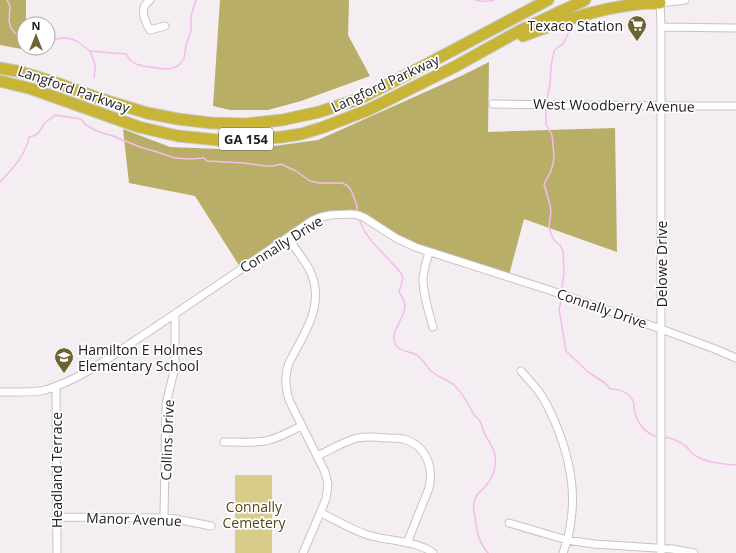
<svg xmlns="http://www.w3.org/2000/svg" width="736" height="553" viewBox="0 0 736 553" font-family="'Open Sans',sans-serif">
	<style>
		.green { fill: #d7cc89 }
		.forest { fill: #b9ae68 }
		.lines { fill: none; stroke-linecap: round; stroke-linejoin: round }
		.stream { stroke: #f6bbeb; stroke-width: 1.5 }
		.minor-casing { stroke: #c9c2c7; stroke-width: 9 }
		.highway-casing { stroke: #cacaca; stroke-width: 13 }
		.minor { stroke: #fff; stroke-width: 7 }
		.highway { stroke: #c8b538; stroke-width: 11 }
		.labels { text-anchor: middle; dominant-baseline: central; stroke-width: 3.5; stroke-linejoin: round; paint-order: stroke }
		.shield { fill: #fff; stroke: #656465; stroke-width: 1 }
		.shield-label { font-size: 13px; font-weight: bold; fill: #232123 }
		.poi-label { font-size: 14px; fill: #232123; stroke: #fff; text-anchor: end }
		.street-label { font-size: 14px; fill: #232123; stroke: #fff }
		.park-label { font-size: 14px; fill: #524913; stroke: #fff }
	</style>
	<rect width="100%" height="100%" fill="#f4edf2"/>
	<!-- green -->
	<path class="green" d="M235 475H272V553H235Z"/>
	<!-- forest -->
	<path class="forest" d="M0 0H26V24H24V48H27V50L0 45Z
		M220 0H349L348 35 370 76 301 101 268 110H230L213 106Z
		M489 62 488 132 615 128 617 252 524 219 509 275 426 249 386 230 353 211 320 215 242 270 195 196 129 183 123 129 170 147 244 150 318 140 461 76Z"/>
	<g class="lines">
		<!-- stream -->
		<path class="stream" d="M7 0 10 6 9 21 11 28 15 33 24 39
			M475 0C482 2 487 2 494 0
			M48 40 64 38 72 39 78 42 90 51 95 64V71L94 78
			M90 51 126 54 130 60 136 64 143 66 165 69 173 68 179 65 184 59 186 45 191 31V16L196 0
			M547 100 550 84 551 66 554 51 558 47 563 44 569 32
			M546 110V124L552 135 554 157 553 164 551 171 544 184 550 205 551 212 549 226 551 234 554 240 560 245 563 251 564 273 562 287
			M81 119 86 125 99 132 113 136 140 147 154 151 175 158 190 159 204 158 207 161 244 163 266 166H273L281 164 296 171 310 181 320 183H342L348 186 352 192 357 206V212
			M0 182C12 169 26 155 29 137 41 135 38 131 45 123 48 120 52 118 55 115L81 119
			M359 218C364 236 379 249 392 263 397 268 401 271 403 278L399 292C402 296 404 300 405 306 405 319 388 333 396 345 400 352 410 351 417 355 423 359 426 366 431 371 438 377 447 379 454 385 463 393 468 404 474 415 476 417 479 419 480 421 482 425 483 429 484 433 488 440 493 446 495 455 497 467 493 478 484 488 481 491 477 493 475 499 472 505 474 511 475 517 477 532 478 541 488 553
			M561 302 559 309 566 351 588 372 605 383 610 389C620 389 630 393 634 403 634 405 634 407 634 409 636 421 644 432 655 436
			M664 437C671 438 679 441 684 445 689 448 691 454 696 456 707 463 723 464 736 465"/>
		<defs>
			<path id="minor" d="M150 0C148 2 145 4 144 7 142 14 146 24 150 30L165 26
				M660 0 661 27V553
				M660 3 685 0
				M661 27 736 28
				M493 104 661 106H736
				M288 238C295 249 304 259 310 271 326 305 304 333 289 363 284 376 285 387 289 400L325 472 328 484 326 499 303 553
				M429 252C427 261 423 270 423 280 423 294 429 313 433 327
				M521 371C527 378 534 385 539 392 546 401 550 412 555 422 568 453 576 487 571 520 570 531 567 542 563 553
				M56 386 57 553
				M0 392C13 392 33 393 45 390 83 379 115 353 148 332 203 295 258 258 313 220L321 217 330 215 351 214 358 215 365 218 396 238 415 247 549 290 661 329 715 349 736 358
				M224 442C237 442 252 443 266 441 278 438 290 432 301 426
				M317 456C330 450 343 442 357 438 367 436 377 437 388 438 393 438 398 438 403 439 426 445 434 467 429 488L407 543
				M321 513C336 520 352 530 368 535 387 541 419 541 433 553
				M57 517 164 518 176 519 211 526
				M164 518 166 404 175 367V314
				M509 523 567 540 594 544 672 549 694 553"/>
			<path id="highway" d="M523 36C567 19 613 3 660 3
				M0 68 21 72 57 83 98 98 147 113 178 119 211 123 246 124 282 120 319 112 359 99 412 72 495 28 548 0
				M0 81 32 89 139 127 178 136 228 141 282 137 301 134 321 128 368 110 456 66 519 31 585 0"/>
		</defs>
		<!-- minor casing -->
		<use href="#minor" class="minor-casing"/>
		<!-- highway casing -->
		<use href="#highway" class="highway-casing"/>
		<!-- minor -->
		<use href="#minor" class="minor"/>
		<!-- highway -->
		<use href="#highway" class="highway"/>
	</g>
	<!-- icons -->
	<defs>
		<symbol id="supermarket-pin" viewBox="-11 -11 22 30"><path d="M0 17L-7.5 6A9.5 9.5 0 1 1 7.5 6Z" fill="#6c6431" stroke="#fff"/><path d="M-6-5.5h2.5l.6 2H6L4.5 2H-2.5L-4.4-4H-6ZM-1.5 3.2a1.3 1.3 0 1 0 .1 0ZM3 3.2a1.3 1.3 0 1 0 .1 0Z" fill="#fff"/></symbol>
		<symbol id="school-pin" viewBox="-11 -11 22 30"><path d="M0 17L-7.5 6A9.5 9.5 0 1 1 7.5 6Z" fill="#6c6431" stroke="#fff"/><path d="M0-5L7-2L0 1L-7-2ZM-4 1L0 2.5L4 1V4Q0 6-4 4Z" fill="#fff"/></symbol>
	</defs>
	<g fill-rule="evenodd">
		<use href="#supermarket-pin" x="626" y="14" width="22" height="30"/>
		<use href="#school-pin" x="53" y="346" width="22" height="30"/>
	</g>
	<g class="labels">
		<!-- shield labels -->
		<rect class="shield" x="219" y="128" width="54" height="22" rx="3"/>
		<g class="shield-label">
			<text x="246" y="139">GA 154</text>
		</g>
		<!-- poi labels -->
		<g class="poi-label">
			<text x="623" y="25">Texaco Station</text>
			<text x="78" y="349" text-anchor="start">Hamilton E Holmes<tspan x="78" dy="16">Elementary School</tspan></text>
		</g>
		<!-- street labels -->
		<g class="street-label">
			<text transform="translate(385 83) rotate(-25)">Langford Parkway</text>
			<text transform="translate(74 89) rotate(19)">Langford Parkway</text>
			<text transform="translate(614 105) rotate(1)">West Woodberry Avenue</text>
			<text transform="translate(281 244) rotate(-32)">Connally Drive</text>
			<text transform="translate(661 264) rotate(-90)">Delowe Drive</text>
			<text transform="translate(602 308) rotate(19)">Connally Drive</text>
			<text transform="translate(167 440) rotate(-88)">Collins Drive</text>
			<text transform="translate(56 470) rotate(-90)">Headland Terrace</text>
			<text transform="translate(134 519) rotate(2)">Manor Avenue</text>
		</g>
		<!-- park labels -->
		<g class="park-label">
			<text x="254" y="506">Connally<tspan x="254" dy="16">Cemetery</tspan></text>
		</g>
	</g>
	<!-- north arrow -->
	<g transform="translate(36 36)"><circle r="19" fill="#ffffff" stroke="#a7a6a7"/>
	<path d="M0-3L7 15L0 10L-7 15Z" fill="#6c6431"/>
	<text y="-6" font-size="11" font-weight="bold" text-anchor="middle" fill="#232123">N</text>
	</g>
</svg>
